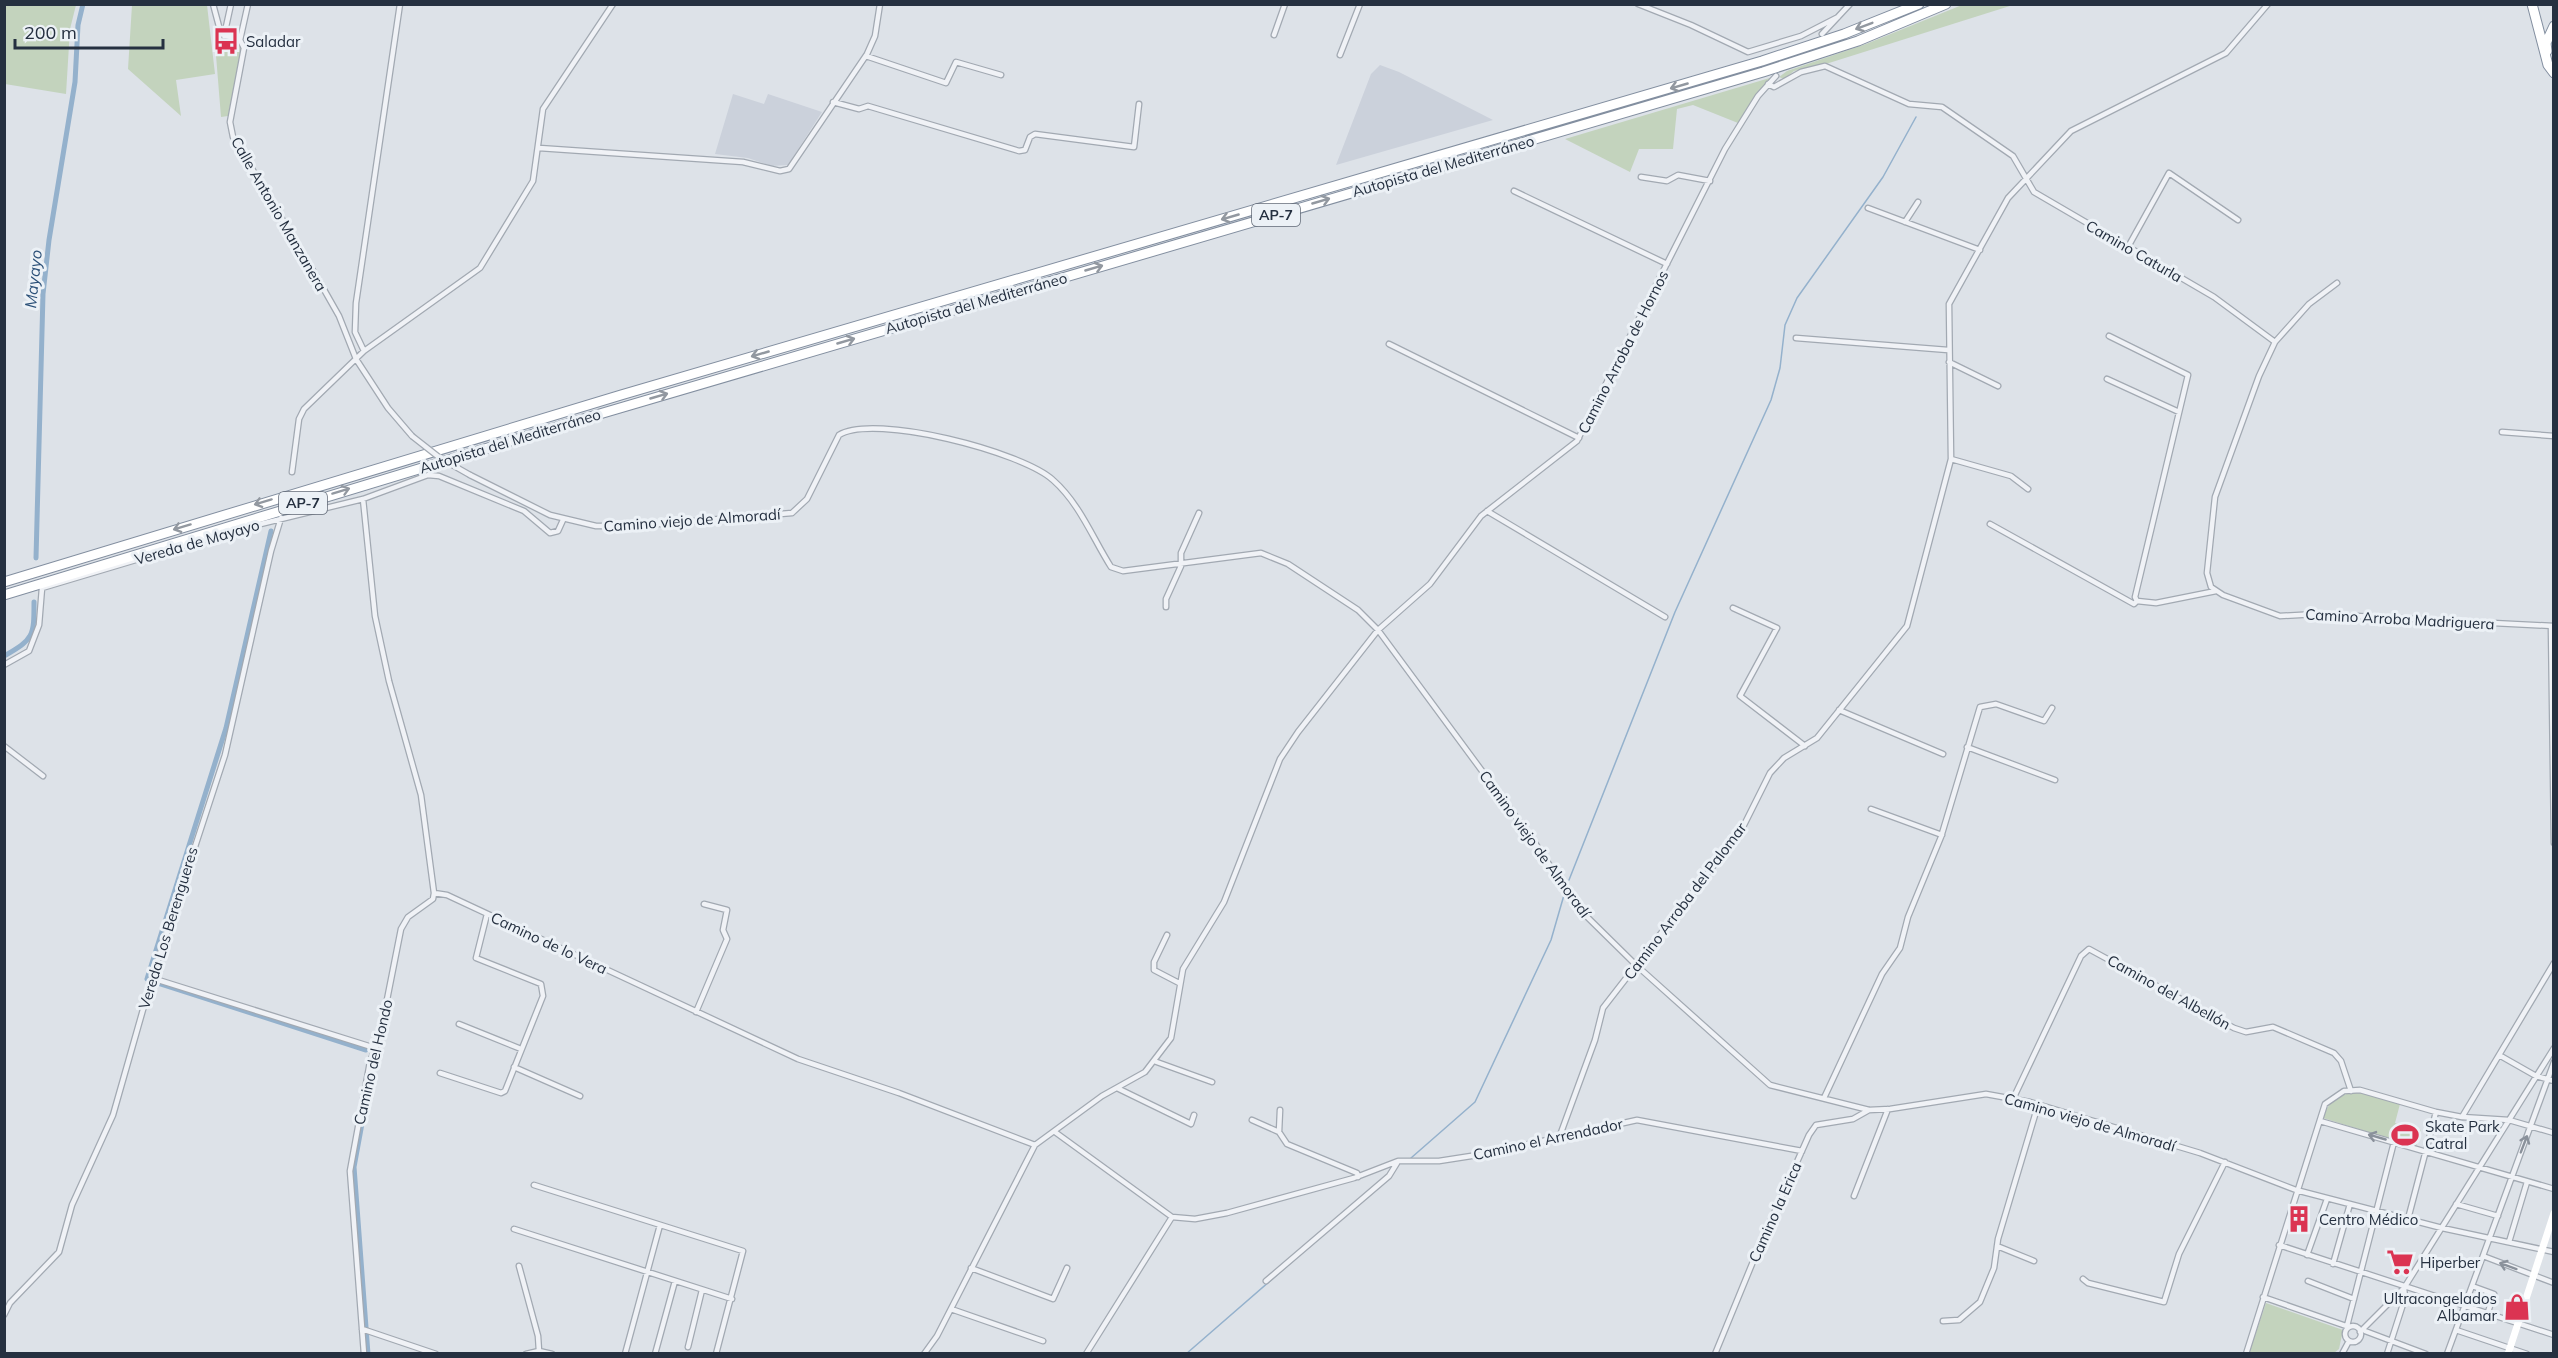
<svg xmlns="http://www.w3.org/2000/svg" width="2558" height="1358" viewBox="0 0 2558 1358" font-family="Mulish,sans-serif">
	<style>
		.built { fill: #cbd1db }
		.green { fill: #c3d3bd }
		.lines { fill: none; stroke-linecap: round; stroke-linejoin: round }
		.stream { stroke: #94b1cc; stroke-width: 1.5 }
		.canal { stroke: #94b1cc; stroke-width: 5 }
		.street-casing { stroke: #a2a9b2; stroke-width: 7 }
		.highway-casing { stroke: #838fa0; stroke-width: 11 }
		.street { stroke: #f0f2f6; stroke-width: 4.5 }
		.secondary { stroke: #fff; stroke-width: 7 }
		.highway { stroke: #fff; stroke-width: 9 }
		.street-bridge-casing { stroke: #a2a9b2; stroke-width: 7; stroke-linecap: butt }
		.street-bridge { stroke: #f0f2f6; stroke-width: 4.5 }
		.oneway { stroke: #9298a0 }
		.oneway2 { stroke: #8a919b }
		.labels { text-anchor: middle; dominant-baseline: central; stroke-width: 6; stroke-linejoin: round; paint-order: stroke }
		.shield { fill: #ecf1f6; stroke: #616a77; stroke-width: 1.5 }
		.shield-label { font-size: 14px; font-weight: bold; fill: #253040 }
		.poi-label { font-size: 15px; fill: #253040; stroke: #ecf1f6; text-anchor: start }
		.street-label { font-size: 15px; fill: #253040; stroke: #ecf1f6 }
		.water-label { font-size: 16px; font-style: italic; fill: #2b5078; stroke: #ecf1f6 }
	</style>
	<rect width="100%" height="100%" fill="#dde2e8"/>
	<!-- built -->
	<path class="built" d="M1380 65 1399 72 1493 120 1336 165 1371 74Z
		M733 94 764 104 768 94 822 112 788 165 771 166 748 158 715 154Z"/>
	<!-- green -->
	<path class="green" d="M4 5H76L70 29 66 94 5 84Z
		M132 5H207L215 74 176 80 181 116 128 69Z
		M1962 5H2013L1829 63 1794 71 1784 79 1779 77 1787 71 1866 44Z
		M215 43 242 46 228 116 221 117Z
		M1773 77 1738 123 1693 105 1677 109 1673 149H1639L1630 172 1565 139Z
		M2361 1092 2400 1104 2395 1123 2421 1130 2416 1147 2323 1118C2329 1099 2341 1093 2361 1092Z
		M2266 1303 2343 1330 2339 1349 2334 1353H2249Z"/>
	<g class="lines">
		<!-- stream -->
		<path class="stream" d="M1569 880 1675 612 1771 400 1780 368 1785 325 1797 298 1883 177 1916 117
			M1411 1158 1475 1102 1551 940 1564 895
			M1186 1354 1294 1260"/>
		<!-- canal -->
		<path class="canal" d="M36 558 43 294 49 240 75 82 78 25 83 4
			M4 656C34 639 34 636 34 602
			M147 979 226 728 271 531
			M158 983 366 1050
			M368 1354 354 1167 374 1058"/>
		<defs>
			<path id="street" d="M213 4 221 34 240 40
				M400 4 356 303 355 332 364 351 480 268 533 181 543 109 613 4
				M1638 4 1691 25 1748 52 1801 36 1838 17
				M1822 34 1850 4
				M1274 35 1285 4
				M224 36 231 4
				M240 40 244 48 230 122 233 137 318 279 339 316 356 359 388 408 412 436
				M240 40 248 4
				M1340 55 1360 4
				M866 56 946 83 956 62 1001 75
				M1768 84 1774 87 1801 72 1825 66 1909 104 1942 107 2013 156 2034 192 2214 297 2275 342 2259 376 2215 497 2207 573 2211 587 2223 595 2280 616 2317 614 2554 626
				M833 102 859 109 868 106 1019 151 1025 150 1030 137 1035 134 1134 147 1139 104
				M539 148 743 162 780 171 789 169 867 54 875 36 880 4
				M1641 177 1667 181 1678 175 1710 181
				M1514 191 1667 264
				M1868 208 1980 250
				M1905 222 1918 202
				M2128 247 2169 173 2238 220
				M2109 336 2188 375 2135 597 2137 601 2156 603 2216 591
				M1796 338 1948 350
				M2275 342 2309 304 2337 283
				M1389 344 1579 438
				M1949 362 1998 386
				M2107 379 2179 412
				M2502 432 2554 436
				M1951 459 2011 476 2028 489
				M292 472 299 419 304 409 364 351
				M470 475 550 515 596 526H635L792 513 807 499 839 435C874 413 1023 452 1053 480 1080 504 1092 537 1111 567L1123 571 1261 553 1288 564 1358 610 1378 630 1533 840 1577 907 1636 965 1770 1085 1869 1110 1890 1109 1986 1094 2030 1102 2200 1153 2296 1190 2442 1228 2554 1252
				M363 499 375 616 389 681 421 795 434 893
				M1487 511 1665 617
				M1990 524 2134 604 2137 601
				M1166 607V599L1181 566V553L1199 513
				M1733 608 1777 628 1740 696 1805 746
				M2551 626 2554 843
				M4 665 29 651 39 625 42 588 236 530 363 499 428 475 439 476 524 511 550 533 558 531 563 520
				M1839 710 1943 754
				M4 746 43 776
				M1967 747 2055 780
				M1871 809 1942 835
				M434 893 447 895 798 1059 899 1093 1035 1145
				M1167 935 1154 962V970L1179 983
				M152 978 375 1048
				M696 1012 727 939 723 930 727 910 704 904
				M459 1024 521 1049
				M2499 1055 2536 1076 2554 1081
				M1154 1061 1212 1082
				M514 1067 580 1096
				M440 1073 501 1093 505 1091 543 996 541 984 476 958 487 914
				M1117 1088 1191 1124 1194 1115
				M1824 1098 1882 974 1900 948 1908 917 1941 837 1980 707 1996 704 2044 721 2052 708
				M2013 1099 2081 956 2089 949 2234 1028 2246 1032 2273 1027 2334 1053 2341 1061 2351 1091
				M2462 1117 2554 963
				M1252 1120 1279 1132 1287 1144 1357 1173 1358 1177
				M2320 1121 2554 1189
				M1055 1132 1172 1217 1195 1219 1227 1213 1354 1178 1398 1161H1439L1484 1154 1637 1120 1802 1151
				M1279 1132 1280 1110
				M1559 1138 1595 1040 1603 1008 1742 829 1770 773 1784 758 1817 738 1907 626 1951 459 1949 304 2008 198 2071 131 2226 53 2268 4
				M534 1185 743 1251 716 1354
				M1854 1196 1888 1109
				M2456 1204 2498 1216
				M2408 1219 2436 1112
				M514 1229 732 1299
				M2509 1242 2527 1182
				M2279 1245 2554 1335
				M1997 1246 2034 1261
				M2307 1255 2327 1199
				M2483 1256 2554 1283
				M2333 1264 2350 1204
				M519 1266 538 1336 539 1351 552 1354
				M971 1268 1053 1299 1067 1268
				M2083 1279 2088 1283 2164 1302 2179 1254 2225 1162
				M1266 1281 1389 1176 1397 1163
				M2308 1281 2354 1299
				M2472 1286 2494 1294 2487 1315
				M2263 1297 2349 1327
				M951 1309 1043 1341
				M4 1315 10 1303 59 1252 72 1205 113 1115 152 978 225 755 271 551 281 518
				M1943 1321 1959 1320 1980 1302 1994 1268 1998 1239 2038 1105
				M2347 1326 2394 1142
				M2345 1334a8 8 0 1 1 16 0a8 8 0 1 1-16 0Z
				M362 1329 436 1354
				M2456 1330 2527 1354
				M2365 1331 2426 1354
				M2360 1332 2404 1288 2554 1048
				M688 1347 702 1290
				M364 1354 350 1171 370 1062 380 1035 401 929 408 917 433 899 434 893
				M526 1354 539 1351
				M625 1354 660 1225
				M655 1354 675 1281
				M924 1354 937 1336 1035 1145 1102 1096 1145 1072 1171 1038 1183 969 1224 902 1280 759 1298 732 1378 630 1430 584 1481 516 1577 441 1725 149 1758 96 1776 76
				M1086 1354 1172 1217
				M1715 1354 1759 1247 1809 1135 1816 1125 1853 1119 1869 1110
				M2246 1354 2325 1104 2344 1091 2360 1090 2436 1112 2462 1117 2509 1120 2554 1133
				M2342 1354 2349 1341
				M2387 1354 2405 1298 2404 1288
				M2447 1354 2554 1062"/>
			<path id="highway" d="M2532 4 2548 65 2554 73
				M2547 51 2546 43 2554 26
				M4 582 621 395 1762 61 1844 34 1919 4
				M4 595 603 413 1763 72 1858 41 1946 4"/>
		</defs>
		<!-- street casing -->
		<use href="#street" class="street-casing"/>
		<!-- highway casing -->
		<use href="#highway" class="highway-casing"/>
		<!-- street -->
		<use href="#street" class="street"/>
		<!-- secondary -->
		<path class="secondary" d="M2508 1354 2554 1213"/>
		<!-- highway -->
		<use href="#highway" class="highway"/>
		<defs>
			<path id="street-bridge" d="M412 436 440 458 470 475"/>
		</defs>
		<!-- street-bridge casing -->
		<use href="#street-bridge" class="street-bridge-casing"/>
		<!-- street-bridge -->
		<use href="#street-bridge" class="street-bridge"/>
	</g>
	<!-- one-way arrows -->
	<defs><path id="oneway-shaft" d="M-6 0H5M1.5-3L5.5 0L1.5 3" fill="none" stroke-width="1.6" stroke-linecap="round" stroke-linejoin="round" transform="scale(1.5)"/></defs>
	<g class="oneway">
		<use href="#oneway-shaft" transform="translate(1864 26) rotate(159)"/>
		<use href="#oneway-shaft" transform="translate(1679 86) rotate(164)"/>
		<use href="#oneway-shaft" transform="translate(1321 201) rotate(-16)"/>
		<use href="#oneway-shaft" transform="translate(1230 217) rotate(164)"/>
		<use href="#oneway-shaft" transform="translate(1094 268) rotate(-16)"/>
		<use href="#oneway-shaft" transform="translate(846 341) rotate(-16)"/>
		<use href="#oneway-shaft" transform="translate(760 354) rotate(164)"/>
		<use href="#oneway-shaft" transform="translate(659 396) rotate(-16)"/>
		<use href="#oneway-shaft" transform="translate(341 491) rotate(-17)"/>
		<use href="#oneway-shaft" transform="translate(263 502) rotate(163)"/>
		<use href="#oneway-shaft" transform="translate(182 527) rotate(163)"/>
	</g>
	<g class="oneway2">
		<use href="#oneway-shaft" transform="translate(2377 1137) rotate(-164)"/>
		<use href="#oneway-shaft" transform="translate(2524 1144) rotate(-69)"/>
		<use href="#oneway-shaft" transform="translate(2508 1266) rotate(-160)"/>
	</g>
	<!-- icons -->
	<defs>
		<symbol id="bus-bare" viewBox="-9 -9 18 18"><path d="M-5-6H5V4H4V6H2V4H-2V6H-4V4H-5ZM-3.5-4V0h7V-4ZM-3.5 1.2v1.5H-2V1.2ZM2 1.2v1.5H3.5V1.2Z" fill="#db3452" stroke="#ecf1f6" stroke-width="2.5" paint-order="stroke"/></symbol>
		<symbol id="stadium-bare" viewBox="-9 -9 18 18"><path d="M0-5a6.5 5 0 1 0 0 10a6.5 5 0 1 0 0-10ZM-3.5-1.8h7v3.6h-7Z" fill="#db3452" stroke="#ecf1f6" stroke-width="2.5" paint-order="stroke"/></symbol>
		<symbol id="building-bare" viewBox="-9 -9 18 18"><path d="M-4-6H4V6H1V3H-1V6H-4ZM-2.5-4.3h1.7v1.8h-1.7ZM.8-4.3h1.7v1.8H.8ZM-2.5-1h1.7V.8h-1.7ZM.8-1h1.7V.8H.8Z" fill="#db3452" stroke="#ecf1f6" stroke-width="2.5" paint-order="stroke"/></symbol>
		<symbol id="supermarket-bare" viewBox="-9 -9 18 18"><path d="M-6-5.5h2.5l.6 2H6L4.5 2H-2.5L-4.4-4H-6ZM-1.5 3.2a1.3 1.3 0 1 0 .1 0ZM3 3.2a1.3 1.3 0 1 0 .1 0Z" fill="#db3452" stroke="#ecf1f6" stroke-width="2.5" paint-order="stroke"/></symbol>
		<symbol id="shop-bare" viewBox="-9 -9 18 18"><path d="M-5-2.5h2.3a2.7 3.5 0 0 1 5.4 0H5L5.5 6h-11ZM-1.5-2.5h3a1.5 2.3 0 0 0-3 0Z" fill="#db3452" stroke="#ecf1f6" stroke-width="2.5" paint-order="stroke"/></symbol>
	</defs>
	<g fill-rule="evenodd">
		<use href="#bus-bare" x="207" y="22" width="38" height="38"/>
		<use href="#stadium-bare" x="2386" y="1116" width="38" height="38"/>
		<use href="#building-bare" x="2280" y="1200" width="38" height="38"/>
		<use href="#supermarket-bare" x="2381" y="1243" width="38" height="38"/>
		<use href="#shop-bare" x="2498" y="1288" width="38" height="38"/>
	</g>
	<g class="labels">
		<!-- shield labels -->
		<g class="shield">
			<rect x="1252" y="204" width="48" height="22" rx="4.5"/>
			<rect x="279" y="492" width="48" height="22" rx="4.5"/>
		</g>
		<g class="shield-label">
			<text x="1276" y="215">AP-7</text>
			<text x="303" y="503">AP-7</text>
		</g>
		<!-- poi labels -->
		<g class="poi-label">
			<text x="246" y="41">Saladar</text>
			<text x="2425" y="1126">Skate Park<tspan x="2425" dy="17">Catral</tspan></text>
			<text x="2319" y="1219">Centro Médico</text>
			<text x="2420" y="1262">Hiperber</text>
			<text x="2497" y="1298" text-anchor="end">Ultracongelados<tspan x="2497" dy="17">Albamar</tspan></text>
		</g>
		<!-- street labels -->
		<g class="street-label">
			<text transform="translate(1443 166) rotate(-16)">Autopista del Mediterráneo</text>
			<text transform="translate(279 214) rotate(60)">Calle Antonio Manzanera</text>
			<text transform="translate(2134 251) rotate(30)">Camino Caturla</text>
			<text transform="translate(976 303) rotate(-16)">Autopista del Mediterráneo</text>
			<text transform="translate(1623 352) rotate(-63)">Camino Arroba de Hornos</text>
			<text transform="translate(510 441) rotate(-17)">Autopista del Mediterráneo</text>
			<text transform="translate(692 520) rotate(-4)">Camino viejo de Almoradí</text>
			<text transform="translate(197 542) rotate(-16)">Vereda de Mayayo</text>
			<text transform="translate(2400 619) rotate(3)">Camino Arroba Madriguera</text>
			<text transform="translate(1535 844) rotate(54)">Camino viejo de Almoradí</text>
			<text transform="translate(1685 901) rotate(-53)">Camino Arroba del Palomar</text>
			<text transform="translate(168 928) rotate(-73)">Vereda Los Berengueres</text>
			<text transform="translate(549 943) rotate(25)">Camino de lo Vera</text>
			<text transform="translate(2169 992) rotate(29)">Camino del Albellón</text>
			<text transform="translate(373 1062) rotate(-77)">Camino del Hondo</text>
			<text transform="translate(2090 1122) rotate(16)">Camino viejo de Almoradí</text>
			<text transform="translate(1548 1139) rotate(-12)">Camino el Arrendador</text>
			<text transform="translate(1775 1212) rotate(-66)">Camino la Erica</text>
		</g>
		<!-- water labels -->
		<g class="water-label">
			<text transform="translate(33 279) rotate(-84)">Mayayo</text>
		</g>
	</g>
	<!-- border -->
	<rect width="2558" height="1358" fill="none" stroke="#253040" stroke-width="12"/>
	<!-- scale -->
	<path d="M15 39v9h148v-9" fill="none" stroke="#253040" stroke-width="3"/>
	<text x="24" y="39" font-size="18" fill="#253040" stroke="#ecf1f6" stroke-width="4.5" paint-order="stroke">200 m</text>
</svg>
